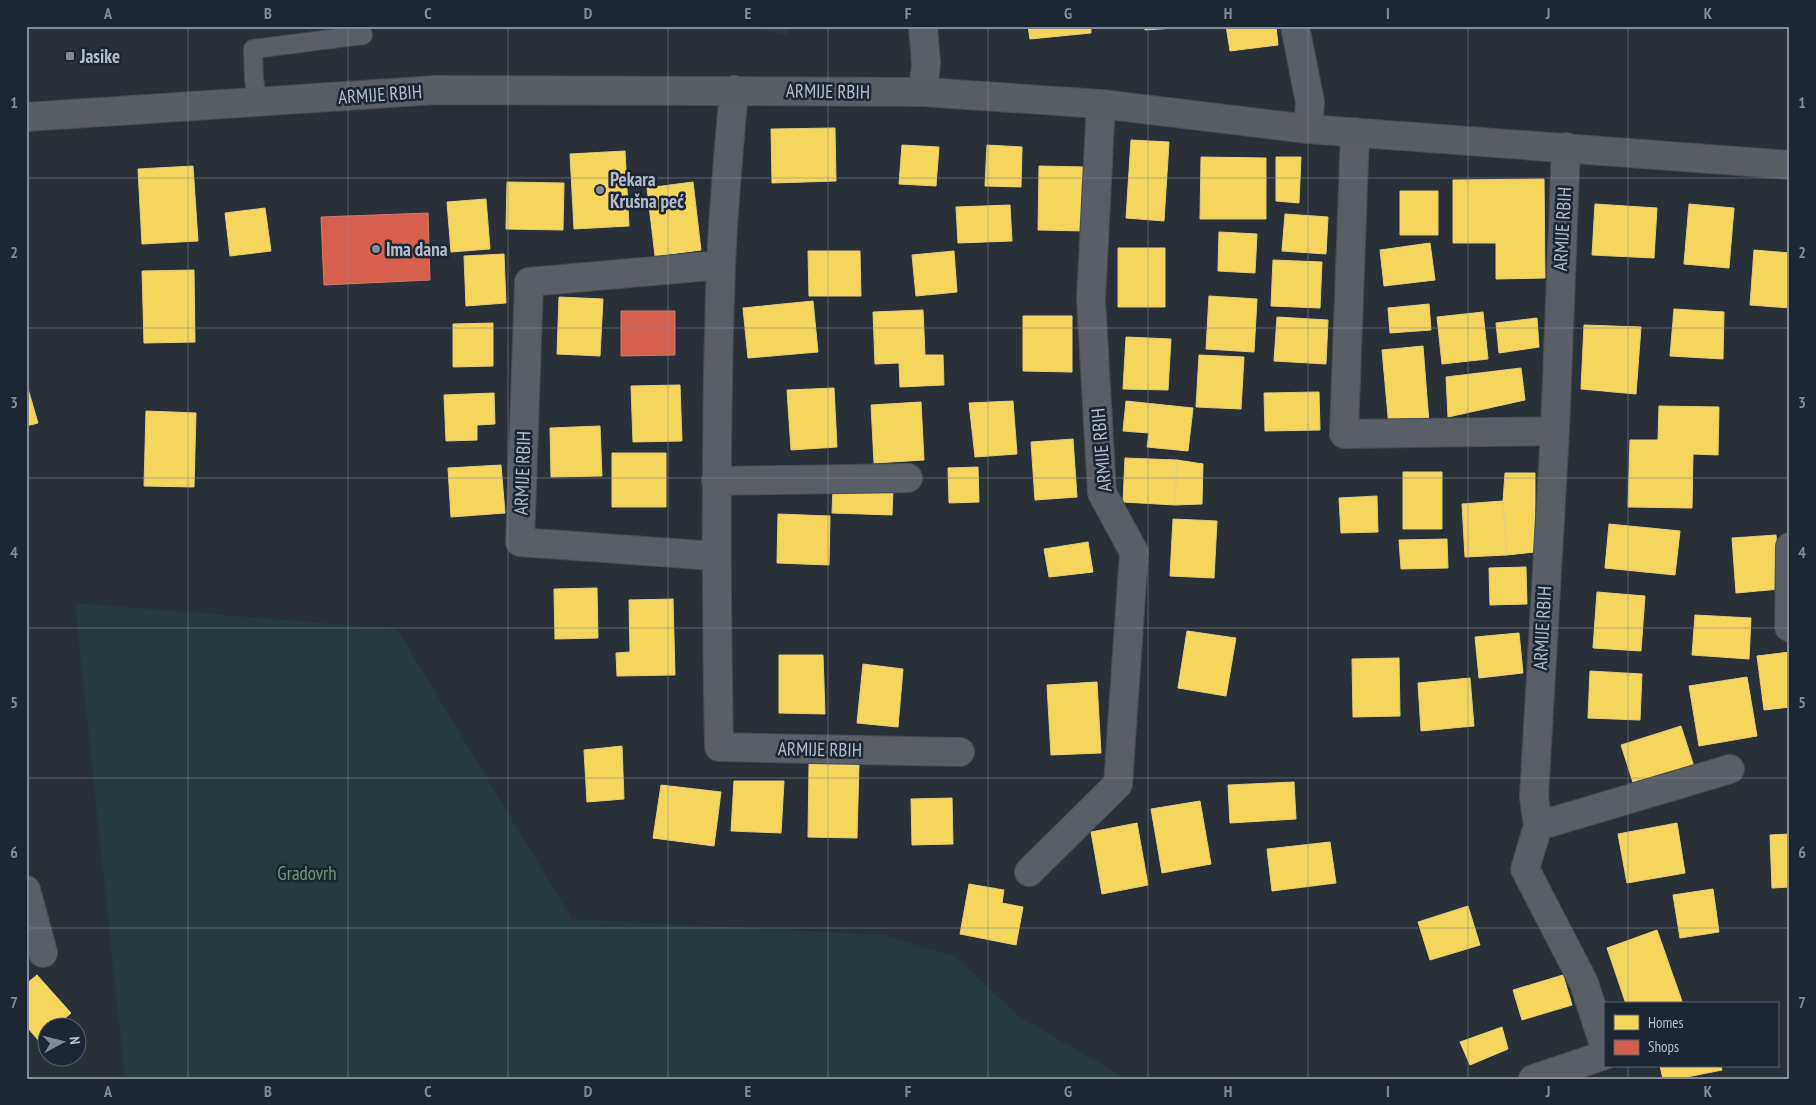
<svg xmlns="http://www.w3.org/2000/svg" width="1816" height="1105" viewBox="0 0 1816 1105" font-family="'PT Sans Narrow',sans-serif">
	<style>
		.green { fill: #273a3e }
		.homes { fill: #f6d55c; stroke: #e2ce7d }
		.shops { fill: #d6604d; stroke: #cc7c72 }
		.lines { fill: none; stroke-linecap: round; stroke-linejoin: round }
		.service-casing { stroke: #484c53; stroke-width: 20 }
		.minor-casing { stroke: #484c53; stroke-width: 30 }
		.secondary-casing { stroke: #484c53; stroke-width: 30 }
		.service { stroke: #5a5e66; stroke-width: 18 }
		.minor { stroke: #5a5e66; stroke-width: 28 }
		.secondary { stroke: #595d64; stroke-width: 28 }
		.grid { fill: none; stroke: #848b96; stroke-width: 1; stroke-opacity: 0.55 }
		.poi-dot { fill: #848b96; stroke: #1d2633; stroke-width: 2 }
		.labels { text-anchor: middle; dominant-baseline: central; stroke-width: 5; stroke-linejoin: round; paint-order: stroke }
		.poi-label { font-size: 19px; font-weight: bold; fill: #b4bcc9; stroke: #1d2633; text-anchor: start }
		.street-label { font-size: 19px; fill: #b4bcc9; stroke: #1d2633 }
		.park-label { font-size: 19px; fill: #6b9a76; stroke: #1d2633 }
		.neatline { fill: none; stroke: #848b96; stroke-width: 2 }
		.grid-label { font-size: 16px; text-anchor: middle; font-weight: bold; fill: #848b96 }
	</style>
	<rect width="100%" height="100%" fill="#2a3038"/>
	<!-- green -->
	<path class="green" d="M741 26H789L788 35Z
		M75 603 397 629 572 919 885 935 956 957 1017 1015 1118 1074 1121 1079H125Z"/>
	<!-- homes -->
	<path class="homes" d="M1028 26H1091V33L1030 39Z
		M1144 26H1205L1145 30Z
		M1226 26H1276L1278 45 1230 51Z
		M835 128 836 181 772 183 771 129Z
		M1131 140 1169 142 1164 221 1126 218Z
		M902 145 939 147 936 186 899 184Z
		M987 145 1022 147 1021 187 985 186Z
		M625 151 629 226 574 229 570 154Z
		M1201 157 1266 158V219H1200Z
		M1276 157H1301L1299 203 1276 201Z
		M193 166 198 241 142 244 138 169Z
		M1039 166 1085 167V231L1038 230Z
		M1544 179 1545 278 1496 279V243H1453V180Z
		M507 182 564 183 563 230 506 229Z
		M693 182 701 250 655 256 647 188Z
		M1400 191H1438V235H1400Z
		M486 199 490 249 451 252 447 202Z
		M1595 204 1657 208 1654 258 1592 255Z
		M1689 204 1734 208 1729 268 1684 264Z
		M1010 205 1012 241 958 243 956 207Z
		M265 208 271 251 230 256 225 213Z
		M1285 214 1328 217 1326 254 1282 251Z
		M1219 232 1257 234 1255 273 1218 271Z
		M1430 243 1435 280 1384 286 1380 250Z
		M1118 248H1165V307H1118Z
		M1754 250 1790 253V308L1750 305Z
		M808 251H860L861 296H809Z
		M954 251 957 292 916 296 912 255Z
		M504 254 506 303 466 306 464 256Z
		M1273 260 1322 262 1320 308 1271 306Z
		M194 270 195 342 144 343 142 271Z
		M1209 296 1257 299 1254 352 1206 349Z
		M559 297 603 299 600 356 557 354Z
		M813 301 818 352 748 358 743 308Z
		M1429 304 1431 330 1390 333 1388 308Z
		M1674 309 1724 312 1723 359 1670 356Z
		M923 310 925 355H943L944 385 900 387 899 363 875 364 873 312Z
		M1483 312 1488 359 1442 364 1437 317Z
		M1023 316H1072V372L1023 371Z
		M1277 317 1328 320 1326 364 1274 361Z
		M1537 318 1539 347 1499 353 1496 323Z
		M493 323V366L453 367V324Z
		M1584 325 1641 327 1636 394 1581 389Z
		M1126 337 1171 339 1168 390 1123 389Z
		M1423 346 1429 423 1389 427 1382 350Z
		M1199 355 1244 357 1241 409 1196 407Z
		M1521 368 1525 400 1448 417 1446 377Z
		M26 382 38 423 26 426Z
		M680 385 682 441 633 442 631 386Z
		M834 388 837 447 791 450 787 390Z
		M1319 392 1320 430 1265 431 1264 393Z
		M494 393 495 424 477 425V440L446 441 444 395Z
		M1013 401 1017 454 975 457 969 403Z
		M1126 401 1193 408 1188 451 1147 447 1149 433 1123 431Z
		M921 402 924 460 874 463 871 405Z
		M1659 406 1719 407 1718 455 1693 454 1692 508 1628 507 1630 440H1658Z
		M146 411 196 413 194 487 144 486Z
		M600 426 602 476 551 477 550 428Z
		M1073 439 1077 497 1035 500 1031 442Z
		M612 453H666V507H612Z
		M1125 458 1177 460 1175 505 1123 502Z
		M1177 460 1203 464 1202 504 1175 505Z
		M501 465 505 513 451 517 448 468Z
		M978 467 979 502 949 503 948 468Z
		M1403 472H1442V529H1403Z
		M1505 473H1535V552L1507 555 1503 501Z
		M833 488 893 490 892 515 832 513Z
		M1377 496 1378 532 1341 533 1339 498Z
		M1503 501 1507 555 1465 557 1462 504Z
		M778 514 830 516 829 565 777 563Z
		M1173 519 1217 521 1214 578 1170 576Z
		M1609 524 1680 531 1675 575 1605 568Z
		M1776 535 1780 589 1736 593 1732 538Z
		M1447 539 1448 568 1401 569 1399 540Z
		M1088 542 1093 572 1049 577 1044 549Z
		M1526 567 1527 604 1490 605 1489 568Z
		M597 588 598 638 555 639 554 589Z
		M1597 592 1645 596 1641 651 1593 648Z
		M673 599 675 675 617 676 616 653 630 652 629 600Z
		M1695 615 1751 618 1749 659 1692 655Z
		M1187 631 1236 638 1226 696 1178 688Z
		M1519 633 1523 673 1479 678 1475 637Z
		M1790 652V707L1764 710 1757 656Z
		M779 655H823L825 714 779 713Z
		M1399 658 1400 716 1353 717 1352 659Z
		M863 664 903 669 898 727 857 723Z
		M1590 671 1642 674 1640 720 1588 718Z
		M1747 677 1757 736 1699 746 1689 686Z
		M1470 678 1474 726 1421 731 1418 683Z
		M1097 682 1101 753 1051 755 1047 685Z
		M1681 726 1697 776 1637 795 1621 745Z
		M622 746 624 799 587 802 584 750Z
		M809 764H859L857 838 808 837Z
		M734 781H784L781 833 731 831Z
		M1294 782 1296 819 1230 823 1228 785Z
		M661 785 721 792 714 846 653 838Z
		M952 798 953 844 912 845 911 799Z
		M1200 801 1211 864 1162 873 1151 809Z
		M1137 823 1148 885 1102 894 1091 832Z
		M1677 823 1685 873 1627 883 1618 834Z
		M1790 834V887L1772 888 1770 835Z
		M1330 842 1336 883 1272 891 1267 849Z
		M969 884 1004 890 1002 903 1023 907 1016 945 960 934Z
		M1713 889 1719 932 1680 938 1673 895Z
		M1468 906 1480 945 1430 960 1418 922Z
		M1657 930 1683 1004H1626L1607 948Z
		M37 975 71 1013 54 1028H48V1034L39 1041 26 1026V984Z
		M1563 975 1572 1005 1522 1020 1513 990Z
		M1502 1027 1508 1049 1470 1065 1460 1042Z
		M1660 1066H1721L1722 1070 1677 1079H1663Z"/>
	<!-- shops -->
	<path class="shops" d="M428 213 430 280 324 285 321 217Z
		M621 311H675V355L621 356Z"/>
	<g class="lines">
		<defs>
			<path id="service" d="M258 103 254 79 253 49 363 35"/>
			<path id="minor" d="M1295 26 1310 102 1308 129
				M734 90C729 149 723 208 721 267 715 427 716 587 719 747L960 752
				M923 92 926 63 923 26
				M1355 132 1344 434 1555 431
				M1566 147 1555 431 1534 797 1538 826 1525 869 1584 983 1605 1048
				M716 481 908 478
				M715 556 520 542 529 282 721 265
				M1789 627 1790 547
				M1538 826 1730 769
				M1029 872 1118 784 1134 552 1102 493 1091 299 1101 104
				M26 890 43 953
				M1533 1079 1605 1055"/>
			<path id="secondary" d="M26 117 436 90 923 92 1101 104 1308 129 1790 165"/>
		</defs>
		<!-- service casing -->
		<use href="#service" class="service-casing"/>
		<!-- minor casing -->
		<use href="#minor" class="minor-casing"/>
		<!-- secondary casing -->
		<use href="#secondary" class="secondary-casing"/>
		<!-- service -->
		<use href="#service" class="service"/>
		<!-- minor -->
		<use href="#minor" class="minor"/>
		<!-- secondary -->
		<use href="#secondary" class="secondary"/>
	</g>
	<!-- grid -->
	<path class="grid" d="M188 26V1079M348 26V1079M508 26V1079M668 26V1079M828 26V1079M988 26V1079M1148 26V1079M1308 26V1079M1468 26V1079M1628 26V1004M26 178H1790M26 328H1790M26 478H1790M26 628H1790M26 778H1790M26 928H1790M1628 1066V1079"/>
	<!-- markers -->
	<g class="poi-dot">
		<rect x="65" y="51" width="10" height="10" rx="2.5"/>
		<circle cx="600" cy="190" r="5"/>
		<circle cx="376" cy="249" r="5"/>
	</g>
	<g class="labels">
		<!-- poi labels -->
		<g class="poi-label">
			<text x="80" y="56">Jasike</text>
			<text x="610" y="179">Pekara<tspan x="610" dy="22">Krušna peć</tspan></text>
			<text x="386" y="249">Ima dana</text>
		</g>
		<!-- street labels -->
		<g class="street-label">
			<text transform="translate(828 91) rotate(1)">ARMIJE RBIH</text>
			<text transform="translate(380 94) rotate(-4)">ARMIJE RBIH</text>
			<text transform="translate(1562 229) rotate(-87)">ARMIJE RBIH</text>
			<text transform="translate(1101 450) rotate(-95)">ARMIJE RBIH</text>
			<text transform="translate(522 473) rotate(-88)">ARMIJE RBIH</text>
			<text transform="translate(1542 628) rotate(-87)">ARMIJE RBIH</text>
			<text transform="translate(820 749) rotate(1)">ARMIJE RBIH</text>
		</g>
		<!-- park labels -->
		<g class="park-label">
			<text x="307" y="873">Gradovrh</text>
		</g>
	</g>
	<!-- border -->
	<rect width="1816" height="1105" fill="none" stroke="#1d2633" stroke-width="55"/>
	<!-- legend -->
	<rect x="1604" y="1002" width="175" height="65" fill="#1d2633" stroke="#59626f"/>
	<rect x="1614" y="1015" width="25" height="15" fill="#f6d55c" stroke="#59626f"/>
	<text x="1648" y="1028" font-size="15" fill="#b4bcc9">Homes</text>
	<rect x="1614" y="1040" width="25" height="15" fill="#d6604d" stroke="#59626f"/>
	<text x="1648" y="1052" font-size="15" fill="#b4bcc9">Shops</text>
	<!-- north arrow -->
	<g transform="translate(62 1042) rotate(83)"><circle r="24" fill="#1d2633" stroke="#59626f"/>
	<path d="M0-4L9 19L0 12L-9 19Z" fill="#848b96"/>
	<text y="-8" font-size="14" font-weight="bold" text-anchor="middle" fill="#b4bcc9">N</text>
	</g>
	<rect x="28" y="28" width="1760" height="1050" class="neatline"/>
	<g class="grid-label">
		<text x="108" y="19">A</text>
		<text x="268" y="19">B</text>
		<text x="428" y="19">C</text>
		<text x="588" y="19">D</text>
		<text x="748" y="19">E</text>
		<text x="908" y="19">F</text>
		<text x="1068" y="19">G</text>
		<text x="1228" y="19">H</text>
		<text x="1388" y="19">I</text>
		<text x="1548" y="19">J</text>
		<text x="1708" y="19">K</text>
		<text x="14" y="108">1</text>
		<text x="1802" y="108">1</text>
		<text x="14" y="258">2</text>
		<text x="1802" y="258">2</text>
		<text x="14" y="408">3</text>
		<text x="1802" y="408">3</text>
		<text x="14" y="558">4</text>
		<text x="1802" y="558">4</text>
		<text x="14" y="708">5</text>
		<text x="1802" y="708">5</text>
		<text x="14" y="858">6</text>
		<text x="1802" y="858">6</text>
		<text x="14" y="1008">7</text>
		<text x="1802" y="1008">7</text>
		<text x="108" y="1097">A</text>
		<text x="268" y="1097">B</text>
		<text x="428" y="1097">C</text>
		<text x="588" y="1097">D</text>
		<text x="748" y="1097">E</text>
		<text x="908" y="1097">F</text>
		<text x="1068" y="1097">G</text>
		<text x="1228" y="1097">H</text>
		<text x="1388" y="1097">I</text>
		<text x="1548" y="1097">J</text>
		<text x="1708" y="1097">K</text>
	</g>
</svg>
